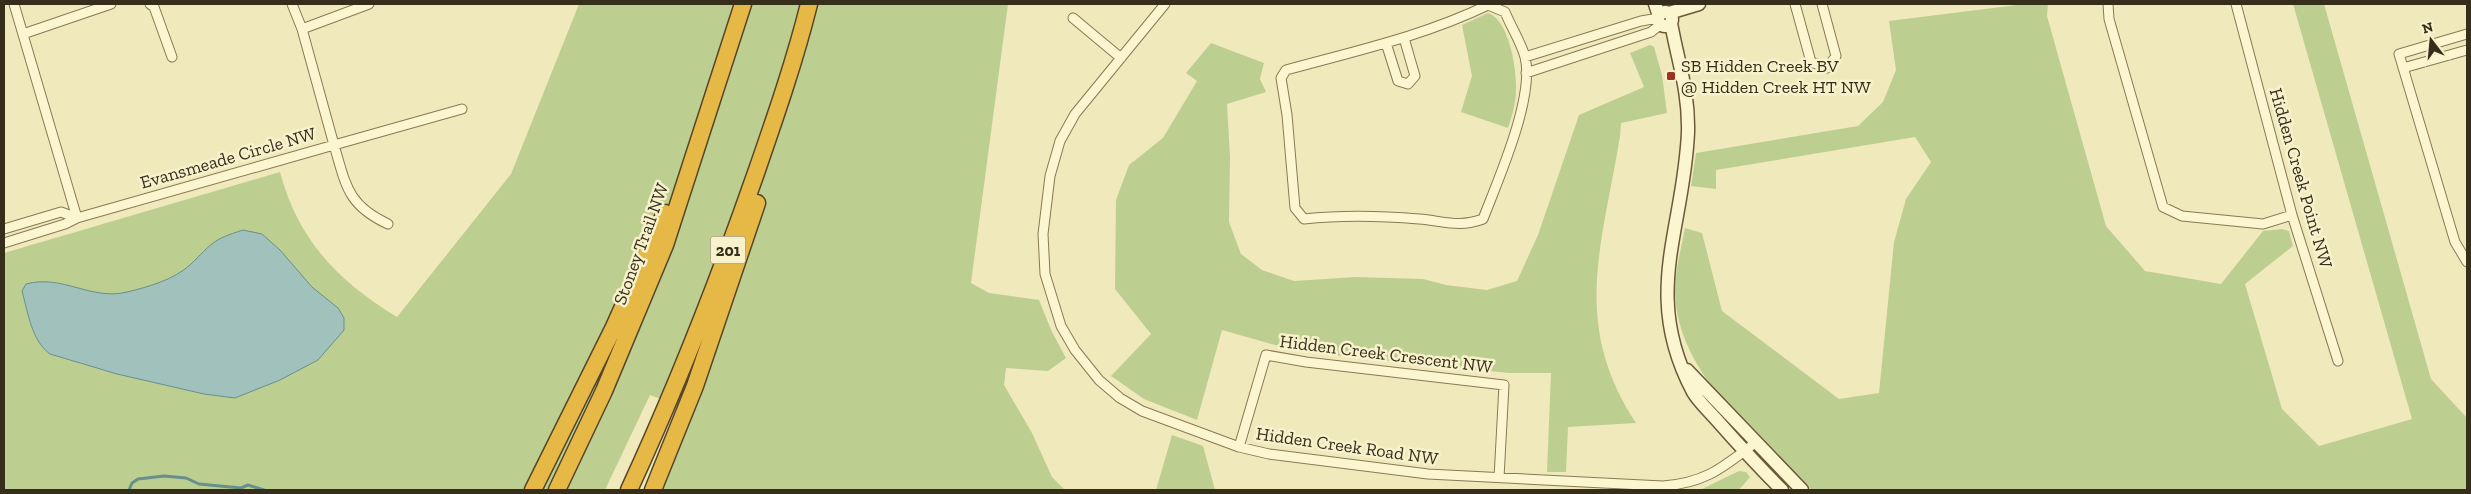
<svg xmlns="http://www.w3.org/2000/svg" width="2471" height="494" viewBox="0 0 2471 494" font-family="'Zilla Slab',serif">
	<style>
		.green { fill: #bdcf90 }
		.water { fill: #a1c1bd; stroke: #688f8b }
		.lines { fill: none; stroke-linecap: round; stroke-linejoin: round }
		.stream { stroke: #688f8b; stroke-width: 3 }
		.street-casing { stroke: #897955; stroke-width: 11 }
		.secondary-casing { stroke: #6a5938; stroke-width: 15 }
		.highway-casing { stroke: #56452a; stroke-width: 19 }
		.street { stroke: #fbf5d0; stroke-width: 9 }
		.secondary { stroke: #fbf5d0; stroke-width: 12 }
		.highway { stroke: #e6b946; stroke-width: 16 }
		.poi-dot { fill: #9b3421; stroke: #f7f2cc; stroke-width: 2 }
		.labels { text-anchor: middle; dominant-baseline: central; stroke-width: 5; stroke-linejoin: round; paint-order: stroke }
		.shield { fill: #f7f2cc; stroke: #716850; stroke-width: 1 }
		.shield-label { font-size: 16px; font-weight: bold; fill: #372d1b }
		.poi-label { font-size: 18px; fill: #372d1b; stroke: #f7f2cc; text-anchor: start }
		.street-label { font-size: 18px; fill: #372d1b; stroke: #f7f2cc }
	</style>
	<rect width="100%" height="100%" fill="#f0e9bc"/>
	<!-- green -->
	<path class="green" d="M579 4H1008L971 283 989 293 1039 300 1052 332 1066 358 1048 371 1006 368 1004 385 1032 433 1052 477 1065 490H660L693 412 650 395 605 490H4V253L280 172C298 240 338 281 397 317L511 174Z
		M2025 4H2048L2047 16 2106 226 2145 271 2221 284 2263 231 2282 229 2289 231 2293 246 2245 284 2282 409 2319 446 2412 419 2293 4H2324L2431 379 2467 418V490H1812C1758 437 1677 374 1675 292 1675 271 1681 249 1685 228L1702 233 1722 311 1839 399 1879 393 1894 242 1906 199 1931 162 1915 137 1716 170V189L1691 186 1696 153 1858 126 1883 102 1896 70 1889 21Z
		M1488 13C1509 19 1517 70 1516 90 1516 103 1512 116 1508 128L1461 112 1472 76 1462 25Z
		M1211 43 1264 63 1260 79 1266 92 1227 104 1230 157 1229 222 1241 254 1262 270 1294 281 1356 277 1423 279 1446 285 1487 290 1517 281 1538 235 1579 115 1644 87 1630 53 1650 45 1654 47 1662 75 1667 113 1621 123 1620 136C1603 243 1570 323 1636 423L1568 427 1566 472H1547L1551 373H1509L1323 354 1275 345 1222 330 1197 420 1144 399 1111 376 1151 334 1115 289 1116 200 1129 165 1163 138 1197 81 1186 73Z
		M1172 435 1203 446 1215 490H1156Z
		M1739 471 1746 472 1750 477 1739 490H1700Z"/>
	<!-- water -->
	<path class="water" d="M243 230 262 234 280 250 312 287 338 308 344 318V330L318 360 280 380 235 398 204 394 117 374 50 354C31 340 28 312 22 291L26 284C62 274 92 301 127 292 148 287 173 280 190 265 213 243 211 240 243 230Z"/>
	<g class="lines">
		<!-- stream -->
		<path class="stream" d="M129 490 132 483 138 479 164 476 186 478 199 484 241 488 248 485 264 490"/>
		<defs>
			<path id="street" d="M14 4 77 218
				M150 4 154 7 172 57
				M1165 4 1075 114 1060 141 1050 176 1043 234 1045 274 1061 326 1075 350 1099 380 1120 398 1142 411 1239 447 1269 454 1428 474 1663 486C1705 483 1722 468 1755 443
				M1795 4 1811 62 1827 68 1836 56 1822 4
				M2108 4 2109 19 2163 207 2182 216 2263 224 2292 215
				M2236 4 2292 215 2338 361
				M1488 5 1505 12C1511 27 1521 42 1525 57 1535 97 1498 180 1483 219 1459 228 1444 221 1419 219 1382 216 1342 215 1304 219L1295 208 1287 115 1281 78 1286 70C1355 51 1424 36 1488 5Z
				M1073 18 1121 58
				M302 29 369 4
				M23 34 111 4
				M2467 34 2399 54 2455 242 2467 262
				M1386 43 1398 81 1408 84 1415 76 1404 38
				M1525 57 1641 21 1659 18
				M2403 68 2467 50
				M1526 73 1651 32 1661 24
				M388 224C347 205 346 185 334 145L462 109
				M4 229 61 212 77 218
				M4 243 65 224 77 218 334 145 302 29 292 4
				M1239 447 1266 355 1306 362 1504 385 1499 478"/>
			<path id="secondary" d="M1655 4 1659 16
				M1658 19a7 7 0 1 1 14 0a7 7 0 1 1-14 0Z
				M1669 13 1699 4
				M1671 23C1678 62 1689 91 1688 132 1684 230 1641 294 1693 392 1698 401 1708 410 1715 418 1737 443 1759 467 1782 490
				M1687 370 1802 490"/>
			<path id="highway" d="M533 490 614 327 665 213
				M557 490 604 391 665 245 743 4
				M629 490C677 386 719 279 757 170 776 115 795 60 809 4
				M653 490 695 386 757 203"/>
		</defs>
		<!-- street casing -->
		<use href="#street" class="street-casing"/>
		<!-- secondary casing -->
		<use href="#secondary" class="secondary-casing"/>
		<!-- highway casing -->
		<use href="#highway" class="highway-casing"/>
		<!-- street -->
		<use href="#street" class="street"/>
		<!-- secondary -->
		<use href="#secondary" class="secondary"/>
		<!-- highway -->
		<use href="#highway" class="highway"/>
	</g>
	<!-- markers -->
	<rect class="poi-dot" x="1666" y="71" width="10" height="10" rx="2.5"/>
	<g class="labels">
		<!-- shield labels -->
		<rect class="shield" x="710.5" y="236.5" width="35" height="27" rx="4"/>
		<g class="shield-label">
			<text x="728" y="250">201</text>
		</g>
		<!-- poi labels -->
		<g class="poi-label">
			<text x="1681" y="66">SB Hidden Creek BV<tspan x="1681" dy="21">@ Hidden Creek HT NW</tspan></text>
		</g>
		<!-- street labels -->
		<g class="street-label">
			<text transform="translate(228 158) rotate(-16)">Evansmeade Circle NW</text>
			<text transform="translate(2301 178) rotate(74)">Hidden Creek Point NW</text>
			<text transform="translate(641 244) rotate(-70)">Stoney Trail NW</text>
			<text transform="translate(1386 354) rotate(7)">Hidden Creek Crescent NW</text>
			<text transform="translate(1347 446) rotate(8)">Hidden Creek Road NW</text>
		</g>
	</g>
	<!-- border -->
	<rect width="2471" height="494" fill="none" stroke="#372d1b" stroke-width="10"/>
	<!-- north arrow -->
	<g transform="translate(2431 40) rotate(344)" stroke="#f7f2cc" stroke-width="4" paint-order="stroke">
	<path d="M0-4L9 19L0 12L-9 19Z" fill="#372d1b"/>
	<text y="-8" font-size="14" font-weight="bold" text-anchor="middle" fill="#372d1b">N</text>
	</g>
</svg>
